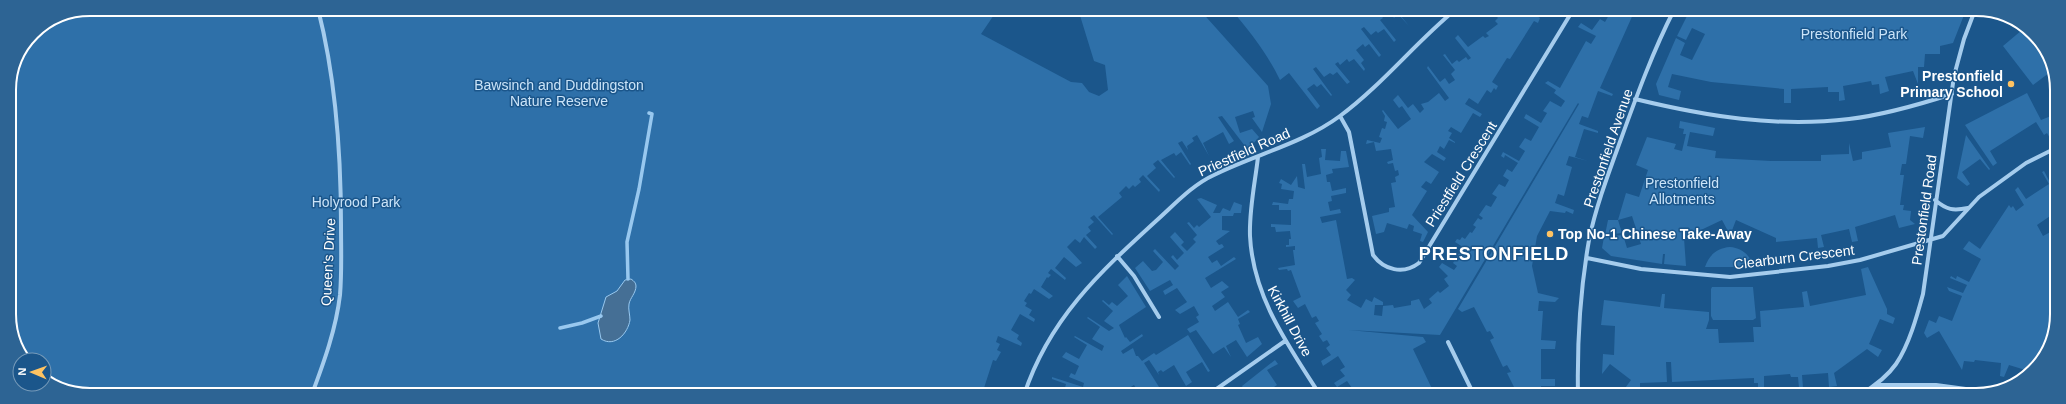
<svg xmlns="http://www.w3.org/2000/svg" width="2066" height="404" viewBox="0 0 2066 404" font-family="Arial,sans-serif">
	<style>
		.green { fill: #2e70a9 }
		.water { fill: #456f95; stroke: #98c8ef }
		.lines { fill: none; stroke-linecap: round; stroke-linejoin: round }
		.stream { stroke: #98c8ef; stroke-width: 3.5 }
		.minor { stroke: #a5cced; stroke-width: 4 }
		.poi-dot { fill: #ffc362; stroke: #1b568b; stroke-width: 1.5 }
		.labels { text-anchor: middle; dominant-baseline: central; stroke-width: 3; stroke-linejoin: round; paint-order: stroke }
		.park-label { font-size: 14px; fill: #cbe4f9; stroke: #1b568b }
		.poi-label { font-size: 14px; font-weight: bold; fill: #fff; stroke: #1b568b; text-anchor: end }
		.street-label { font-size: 14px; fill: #fff; stroke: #1b568b }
		.district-label { font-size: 18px; font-weight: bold; letter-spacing: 1px; fill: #fff; stroke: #1b568b }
		.rim { fill: none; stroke: #fff; stroke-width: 2 }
	</style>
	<rect width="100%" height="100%" fill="#1b568b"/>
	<!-- green -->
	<path class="green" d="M90 9H998L981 34 1071 82 1082 83 1089 92 1099 96 1108 90 1105 65 1094 61 1078 9H1199L1268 86 1271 104 1262 132 1252 118 1255 117 1253 111 1235 117 1240 133 1252 129 1259 137 1248 150 1222 116 1218 117 1234 141 1229 144 1223 132 1203 143 1209 156 1197 135 1192 138 1194 141 1187 146 1188 150 1182 141 1178 143 1191 164 1190 165 1181 152 1176 156 1174 153 1161 160 1175 177 1174 178 1158 160 1153 164 1156 168 1147 176 1160 190 1159 192 1143 175 1139 179 1141 182 1135 187 1133 185 1129 189 1126 186 1119 193 1122 197 1098 217 1113 234 1112 235 1094 215 1090 218 1094 222 1088 227 1091 231 1086 235 1097 247 1095 249 1084 237 1080 243 1075 239 1067 247 1082 263 1076 267 1064 257 1055 268 1066 278 1065 280 1051 269 1048 273 1051 275 1048 278 1047 277 1041 287 1053 296 1049 299 1034 289 1031 294 1029 293 1024 301 1027 303 1025 306 1032 310 1029 315 1035 319 1034 322 1020 314 1011 330 1019 335 1017 339 1022 343 1021 346 998 336 996 342 1000 344 997 350 1001 352 996 361 993 360 984 388 985 391 977 389 976 395 80 394 44 377V360H27L11 330 9 90 15 59 33 33 59 15Z
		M1231 9 1396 10 1409 26 1398 14 1394 18 1388 10 1381 15 1383 18 1380 20 1396 40 1394 42 1384 29 1378 33 1376 31 1371 35 1364 27 1361 29 1381 55 1379 57 1369 44 1365 47 1363 44 1356 50 1364 60 1361 63 1365 69 1364 71 1354 59 1349 62 1347 59 1340 65 1338 62 1335 64 1350 82 1347 84 1337 72 1333 75 1330 73 1324 77 1316 67 1313 69 1332 95 1331 96 1321 84 1317 87 1314 84 1307 89 1320 106 1317 109 1289 73 1280 80C1267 53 1250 32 1231 9Z
		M1491 10 1500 17 1504 14 1507 17 1514 12 1512 10H1530L1529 11 1540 18 1538 23 1534 21 1510 59 1507 58 1492 82 1498 86 1496 90 1494 88 1491 93 1487 90 1478 104 1469 98 1465 104 1482 114 1480 117 1473 113 1461 133 1451 127 1448 131 1452 133 1449 138 1455 142V143L1449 140 1444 149 1440 146 1437 152 1446 158 1444 161 1432 154 1424 162 1439 172 1431 184 1426 181 1421 187 1427 191 1412 215 1428 232 1423 242 1420 241 1422 234 1413 231 1414 226 1409 224 1407 229 1387 223 1384 232 1376 234 1372 216 1389 212V208L1395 207 1391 183 1396 182 1395 177 1399 175 1398 170 1395 171 1393 163 1388 164 1387 162 1393 160 1391 149 1376 151 1374 142 1366 144 1367 140 1380 143 1382 138 1379 137 1382 128 1385 129 1387 122 1384 121 1385 116 1382 111 1383 110 1398 129 1411 119 1402 106 1399 108 1393 100 1398 95 1408 108 1413 104 1420 113 1424 109 1421 104 1428 102 1439 93 1445 101 1449 98 1427 68 1428 66 1440 82 1445 78 1449 84 1455 80 1451 74 1455 70 1443 55 1445 54 1452 64 1457 60 1459 62 1466 57 1468 60 1471 58 1455 38 1458 35 1468 47 1483 36 1485 38 1489 36 1486 33 1498 24 1495 21 1498 18Z
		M1605 10H1635L1600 88 1613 94 1612 96 1598 91 1588 118 1582 116 1579 124 1598 131V133L1584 129 1575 157 1588 161 1569 156 1566 165 1572 167 1564 196 1558 194 1555 203 1574 210 1573 214 1566 211 1565 213 1550 211 1537 236 1532 266 1538 293 1559 298 1555 302 1539 301 1538 311H1543L1541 340 1556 341 1555 349H1541V379H1555V386H1541V395H1518L1507 373 1511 372 1507 365 1503 367 1490 340 1494 338 1490 331 1487 332 1474 307 1462 312 1458 309 1579 104 1578 103 1440 335 1349 330 1423 337 1426 342 1413 349 1435 395H1371L1369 392 1366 395H1357L1347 381 1337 387 1334 383 1345 376 1340 370 1345 367 1338 356 1323 366 1321 361 1331 355 1326 348 1330 345 1327 340 1323 342 1319 336 1322 334 1315 323 1319 321 1316 316 1312 318 1305 304 1298 308 1293 301 1301 297 1291 270 1288 271 1287 269 1279 270 1278 268 1295 265 1293 250H1295V246L1286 247V245H1289V239H1291L1290 231 1276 232 1275 227H1271V224L1291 225V210H1279V205H1272L1273 202 1288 204 1289 199H1293L1294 191 1281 189 1282 184 1279 183 1281 179 1291 185 1297 176 1298 187 1305 189 1302 164H1305L1307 177 1321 174 1319 158 1322 157 1321 149H1326L1325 160 1340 161 1341 151H1346L1349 167 1332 169 1333 173 1326 175 1327 182H1330L1332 191 1346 188V193L1331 196 1332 201 1328 202 1330 211 1340 209 1341 213 1320 217 1322 223 1336 220 1347 279 1352 278 1355 280 1346 290 1351 295 1347 300 1361 308 1366 299 1372 302 1374 297 1383 302V305H1375L1374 315 1382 316 1383 306 1393 305 1394 308 1411 305V301L1419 299 1424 309 1432 303 1429 299 1438 291 1440 293 1449 286 1444 279 1448 276 1439 267 1442 263 1454 270 1457 266 1453 263 1463 247 1455 242 1457 239 1460 240 1462 237 1465 239 1470 232 1472 233 1476 227 1473 225 1478 218 1481 220 1483 218 1479 215 1486 205 1491 207 1497 197 1492 194 1499 184 1505 187 1509 180 1503 176 1507 169 1512 172 1518 163 1505 155 1504 158 1501 156 1503 152 1519 161 1525 151 1519 147 1525 138 1531 141 1539 127 1524 118 1526 114 1541 123 1547 113 1543 111 1550 101 1561 107 1565 101 1554 93 1556 90 1545 83 1548 81 1560 88 1586 41 1591 44 1596 36 1578 27 1581 23 1592 30 1600 19 1605 22 1609 15 1604 12Z
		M1690 10H1966L1953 43 1940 46V54H1925L1924 67H1918V84L1913 71 1885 77 1889 91 1880 94 1879 84 1872 85 1871 81 1843 86 1845 100 1839 101V92H1828V87L1791 89V103H1784V89L1711 82 1672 74 1668 87 1681 91 1679 100 1659 95 1656 84 1676 38 1685 43 1680 55 1692 60 1705 34 1692 28 1686 40 1677 36Z
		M2022 30 2053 70 2033 85 2003 46Z
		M2027 93 2041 120 2056 114V139L2051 140 2047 133 2044 135 2036 122 1990 151 1997 163 1993 166 1965 125Z
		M1680 121 1715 128 1713 136 1690 132 1687 146 1716 151 1715 158 1771 161H1821V155L1849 154V143L1853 161 1862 159V152L1891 147 1888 133 1925 127 1923 138 1910 136 1906 164H1902L1900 175H1904L1900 205H1904L1903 210 1911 211 1910 220 1915 224 1899 228 1895 215 1855 227 1858 241 1852 242 1849 229 1821 235 1824 247 1818 248 1817 238 1776 242V238L1736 220 1731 233H1729L1722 220 1684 238 1686 266 1664 264 1665 254H1663L1662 264 1611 256 1602 248 1604 237 1623 235 1627 248 1641 244 1632 216 1618 220 1622 233 1605 235 1608 220H1618L1626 193 1639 197 1648 170 1636 165 1647 137 1676 144 1674 149 1682 151 1686 134H1683L1684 129 1679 128Z
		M1966 135 1990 169 1989 170 1980 159 1962 172 1970 184 1967 186 1957 178Z
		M2044 171 2056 194V212L2037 225 2043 236 2056 229V324L2049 350 2032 372 2009 365 2004 377 2000 376 2001 363 1975 360 1974 362 1964 361 1962 370 1939 331 1927 338 1924 333 1929 320 1936 323 1939 316 1952 321 1962 296 1949 291 1947 287 1963 293 1967 285 1950 278 1951 276 1956 279 1957 276 1969 282 1981 259 1963 249 1969 241 1980 249 2009 205 2011 208 2013 206 2016 211 2024 205 2015 190 2018 187 2026 199 2049 184 2042 172Z
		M1201 198 1217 205 1213 213H1220L1223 208 1230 211 1234 202 1242 205 1241 213H1234L1233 216H1222V230L1230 231 1216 241 1219 245 1222 244 1224 247 1208 257 1212 263 1217 260 1221 266 1234 257 1236 259 1205 278 1211 288 1222 281 1229 287 1221 292 1225 297 1212 306 1215 311 1228 302 1238 317 1248 310 1250 312 1238 319 1240 324 1238 325 1246 343 1258 337 1262 344 1247 357 1236 340 1226 346 1231 357 1224 347 1213 354 1196 330 1190 333 1187 329 1199 322 1196 317 1199 315 1194 306 1180 314 1175 310 1187 302 1177 288 1165 295 1163 291 1173 285 1170 280 1150 291 1135 268 1143 261 1152 271 1156 270 1163 262 1153 251 1155 249 1175 270 1179 266 1171 257 1173 255 1177 260 1184 253 1170 237 1175 232 1184 242 1181 245 1187 251 1196 242 1193 239 1197 235 1187 223 1189 222 1194 228 1197 225 1199 227 1211 217 1197 199Z
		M1730 247C1742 248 1750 255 1754 267H1705C1709 255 1717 248 1730 247Z
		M1868 267 1887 309V314L1895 318 1893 324 1880 319 1869 344 1882 350 1878 357 1867 349 1834 373 1837 386 1829 387 1828 373 1802 375 1803 388H1799L1798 377H1791L1790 374 1764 376V389L1758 390V383H1754V378L1672 382 1671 362H1666L1667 382 1640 383V387L1629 388 1628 395 1623 391 1631 380 1610 364 1602 374 1603 354 1614 355 1615 326 1601 325 1604 300 1660 307 1662 294H1665L1664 308 1709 312V320L1706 329H1718L1719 343 1754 342 1753 327H1761L1760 311 1804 307 1802 292 1807 291 1810 306 1866 295 1861 269Z
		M1127 276 1146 307 1119 325 1125 338 1126 337 1130 342 1142 334 1143 336 1121 351 1123 354 1133 348 1136 356H1138L1142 361 1154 353 1156 355 1188 335 1210 371 1208 372 1202 362 1186 372 1192 382 1186 386 1174 365 1163 372 1161 370 1158 372 1159 375 1149 360 1144 363 1164 395 1158 389 1149 395H1140L1134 385 1129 388 1133 395H1063L1066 384 1052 379V377L1083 387 1084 383 1069 377 1071 373 1075 375 1079 366 1062 357 1066 352 1079 359 1087 345 1074 337 1075 336 1102 351 1104 346 1092 339 1100 327 1087 318 1088 317 1109 331 1114 328 1104 321 1113 311 1102 301 1103 300 1109 305 1112 302 1117 306 1128 296 1118 285Z
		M1712 287H1753L1756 318 1753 320H1713L1711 316V289Z
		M1275 360 1278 364 1267 370 1277 385 1265 393 1266 395H1247L1242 386Z"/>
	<!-- water -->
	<path class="water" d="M631 279C634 281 636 283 636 286 636 293 630 298 629 304 628 309 630 315 630 320 628 333 615 348 601 339L598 323 606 297 617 291 625 280Z"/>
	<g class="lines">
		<!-- stream -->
		<path class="stream" d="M628 279 627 242 639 189 652 114 649 113
			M560 328 582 323 601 316"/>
		<!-- minor -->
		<path class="minor" d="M1635 99C1705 116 1777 128 1849 119 1884 115 1918 105 1952 94
			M1340 116 1349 132 1373 255C1384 270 1403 275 1419 263L1573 10
			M1258 157C1255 183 1249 210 1250 236 1253 297 1288 345 1320 395
			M1935 200C1947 210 1953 211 1968 208
			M1117 256 1134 276 1159 317
			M1587 258 1641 269 1730 277 1828 266 1860 260 1943 236 1979 197 2026 163 2056 148
			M1448 342 1474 395
			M1876 385H1936L1988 392
			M312 394C324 362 336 329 340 295 342 272 341 249 341 225 341 154 336 79 318 9
			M1024 395C1049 319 1099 273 1156 221 1174 205 1192 185 1214 175 1256 154 1302 144 1340 116 1382 85 1415 43 1455 10
			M1208 395 1285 341
			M1578 395C1577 343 1580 291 1589 240 1596 206 1609 172 1621 139 1637 95 1653 51 1674 10
			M1860 395C1873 387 1887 377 1896 364 1909 345 1917 316 1923 294L1954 76 1964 39 1975 10"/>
	</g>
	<!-- markers -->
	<g class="poi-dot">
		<circle cx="2011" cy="84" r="4"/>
		<circle cx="1550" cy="234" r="4"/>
	</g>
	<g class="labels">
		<!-- park labels -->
		<g class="park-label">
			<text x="1854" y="34">Prestonfield Park</text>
			<text x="559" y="85">Bawsinch and Duddingston<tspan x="559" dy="16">Nature Reserve</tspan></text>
			<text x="1682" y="183">Prestonfield<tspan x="1682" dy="16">Allotments</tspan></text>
			<text x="356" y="202">Holyrood Park</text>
		</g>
		<!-- poi labels -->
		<g class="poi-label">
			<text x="2003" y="76">Prestonfield<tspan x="2003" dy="16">Primary School</tspan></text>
			<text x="1558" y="234" text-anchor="start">Top No-1 Chinese Take-Away</text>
		</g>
		<!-- street labels -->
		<g class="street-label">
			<text transform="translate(1608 148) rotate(-71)">Prestonfield Avenue</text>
			<text transform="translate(1244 152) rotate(-24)">Priestfield Road</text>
			<text transform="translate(1461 174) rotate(-58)">Priestfield Crescent</text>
			<text transform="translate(1924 210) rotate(-82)">Prestonfield Road</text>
			<text transform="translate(1794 257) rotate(-7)">Clearburn Crescent</text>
			<text transform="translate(328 262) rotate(-87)">Queen's Drive</text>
			<text transform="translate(1290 321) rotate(62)">Kirkhill Drive</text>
		</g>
		<!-- district labels -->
		<g class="district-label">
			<text x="1494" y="254">PRESTONFIELD</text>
		</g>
	</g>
	<!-- crop -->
	<path d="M0 0H2066V404H0ZM90 16H1976A74 74 0 0 1 2050 90V314A74 74 0 0 1 1976 388H90A74 74 0 0 1 16 314V90A74 74 0 0 1 90 16Z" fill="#2d6494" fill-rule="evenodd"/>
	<path class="rim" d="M90 16H1976A74 74 0 0 1 2050 90V314A74 74 0 0 1 1976 388H90A74 74 0 0 1 16 314V90A74 74 0 0 1 90 16Z"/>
	<!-- north arrow -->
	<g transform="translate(32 372) rotate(272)"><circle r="19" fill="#1b568b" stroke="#769ab9"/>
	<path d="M0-3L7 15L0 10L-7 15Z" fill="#ffc362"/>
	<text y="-6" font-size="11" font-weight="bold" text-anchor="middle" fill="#ffffff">N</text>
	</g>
</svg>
